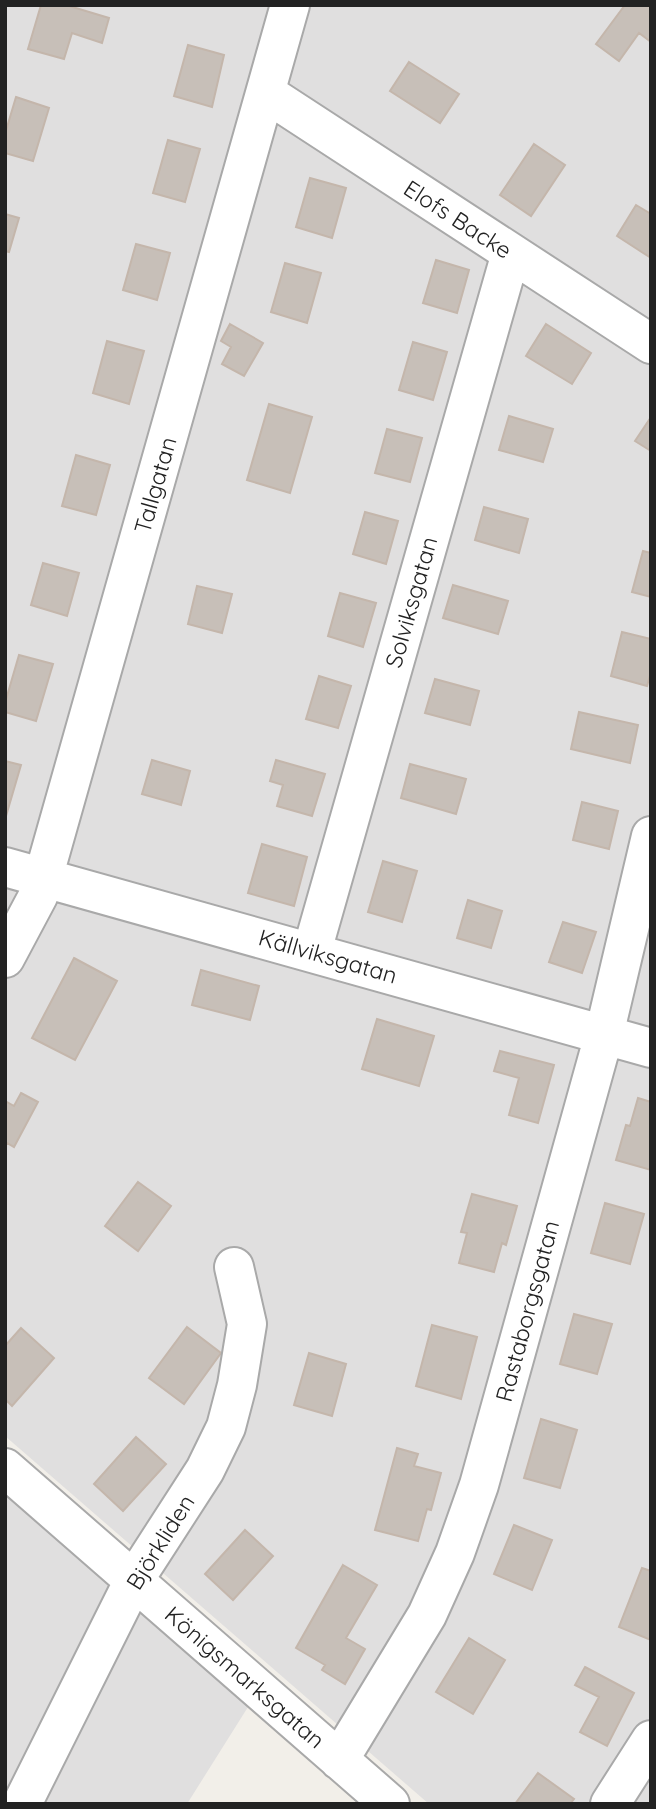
<svg xmlns="http://www.w3.org/2000/svg" width="656" height="1809" viewBox="0 0 656 1809" font-family="Quicksand,sans-serif">
	<style>
		.residential { fill: #e0dfdf }
		.building { fill: #c7bfb8; stroke: #c4b6ab; stroke-width: 2 }
		.lines { fill: none; stroke-linecap: round; stroke-linejoin: round }
		.minor-casing { stroke: #a9a9a9; stroke-width: 42 }
		.minor { stroke: #fff; stroke-width: 38 }
		.labels { text-anchor: middle; dominant-baseline: central; stroke-width: 5; stroke-linejoin: round; paint-order: stroke }
		.street-label { font-size: 23px; fill: #222; stroke: #fff }
	</style>
	<rect width="100%" height="100%" fill="#f2efe9"/>
	<!-- residential -->
	<path class="residential" d="M5 5H651V1804H429L5 1436Z
		M5 1495 248 1707 187 1804H5Z"/>
	<!-- building -->
	<path class="building" d="M41 5H66L109 18 102 43 72 33 64 59 28 49Z
		M625 5H651V42L639 33 619 61 596 44Z
		M188 45 224 55 212 107 174 96Z
		M409 62 459 94 440 123 390 91Z
		M16 97 49 108 33 161 5 153V134Z
		M168 140 200 149 185 202 153 193Z
		M534 144 565 165 531 216 500 195Z
		M310 178 346 188 332 238 296 227Z
		M636 205 651 214V258L617 236Z
		M5 214 19 218 9 252 5 251Z
		M136 244 170 253 157 300 123 290Z
		M436 260 469 270 457 313 423 303Z
		M285 263 321 273 307 323 271 312Z
		M230 324 263 343 244 376 222 364 231 347 221 341Z
		M546 324 591 353 572 384 526 356Z
		M107 341 144 351 129 404 93 393Z
		M413 342 447 352 433 400 399 390Z
		M269 404 312 417 290 493 247 480Z
		M509 416 553 429 543 462 499 450Z
		M651 417V451L635 441Z
		M387 429 422 438 410 482 375 473Z
		M76 455 110 465 96 515 62 506Z
		M484 507 528 519 519 553 475 540Z
		M365 512 398 521 386 564 353 554Z
		M643 551 651 553V597L632 592Z
		M43 563 79 573 67 616 31 605Z
		M453 585 508 601 498 634 443 618Z
		M197 586 232 594 222 633 188 624Z
		M340 593 376 603 363 647 328 636Z
		M622 632 651 639V672L647 686 611 676Z
		M19 655 53 664 36 721 5 712V703Z
		M319 676 351 686 338 728 306 719Z
		M435 679 479 691 470 725 425 713Z
		M579 712 638 725 630 763 571 749Z
		M152 760 190 771 181 805 142 794Z
		M276 760 325 774 312 816 277 806 283 785 270 781Z
		M5 761 21 765 6 816 5 815Z
		M410 764 466 779 456 814 401 798Z
		M582 802 618 811 609 849 573 840Z
		M262 844 307 857 294 906 248 893Z
		M383 861 417 871 402 922 368 912Z
		M468 900 502 911 491 948 457 938Z
		M563 922 596 932 582 973 549 962Z
		M74 958 117 981 75 1060 32 1038Z
		M201 970 259 986 250 1020 192 1005Z
		M377 1019 434 1036 419 1086 362 1069Z
		M500 1051 554 1065 538 1123 509 1115 519 1078 494 1071Z
		M21 1093 38 1102 14 1147 7 1143 5 1147V1101L14 1106Z
		M638 1098 651 1102V1170L616 1160 626 1125 630 1126Z
		M138 1182 171 1206 138 1251 105 1226Z
		M472 1194 517 1206 506 1245 502 1243 494 1272 459 1263 467 1233 461 1232Z
		M605 1203 644 1214 630 1264 591 1253Z
		M574 1314 612 1324 597 1374 560 1364Z
		M432 1325 477 1337 461 1399 416 1386Z
		M187 1327 221 1353 184 1404 149 1378Z
		M21 1328 54 1358 12 1406 5 1399V1346Z
		M309 1353 346 1364 332 1416 294 1405Z
		M541 1419 577 1430 560 1488 524 1478Z
		M136 1437 166 1464 123 1511 94 1484Z
		M397 1448 418 1454 414 1466 441 1473 431 1510 427 1509 418 1541 375 1530Z
		M514 1525 552 1540 532 1590 494 1574Z
		M245 1530 273 1556 233 1600 205 1574Z
		M343 1565 377 1585 346 1638 365 1649 345 1684 322 1670 325 1665 296 1648Z
		M642 1568 651 1571V1640L619 1627Z
		M469 1638 505 1660 473 1714 436 1692Z
		M585 1667 634 1693 607 1746 580 1732 599 1697 575 1685Z
		M538 1773 574 1799 570 1804H515Z"/>
	<g class="lines">
		<defs>
			<path id="minor" d="M266 93 651 344
				M5 867 651 1048
				M312 951 511 253
				M5 958 38 896 290 5
				M5 1468 390 1804
				M339 1760 427 1615 455 1553 479 1485 604 1035 651 836
				M22 1804 134 1580 205 1470 226 1427 237 1385 247 1324 234 1267
				M610 1804 651 1740"/>
		</defs>
		<!-- minor casing -->
		<use href="#minor" class="minor-casing"/>
		<!-- minor -->
		<use href="#minor" class="minor"/>
	</g>
	<g class="labels">
		<!-- street labels -->
		<g class="street-label">
			<text transform="translate(458 219) rotate(33)">Elofs Backe</text>
			<text transform="translate(155 485) rotate(-74)">Tallgatan</text>
			<text transform="translate(411 602) rotate(-74)">Solviksgatan</text>
			<text transform="translate(328 956) rotate(16)">Källviksgatan</text>
			<text transform="translate(527 1311) rotate(-75)">Rastaborgsgatan</text>
			<text transform="translate(160 1542) rotate(-58)">Björkliden</text>
			<text transform="translate(245 1677) rotate(41)">Königsmarksgatan</text>
		</g>
	</g>
	<!-- border -->
	<rect width="656" height="1809" fill="none" stroke="#222222" stroke-width="14"/>
</svg>
